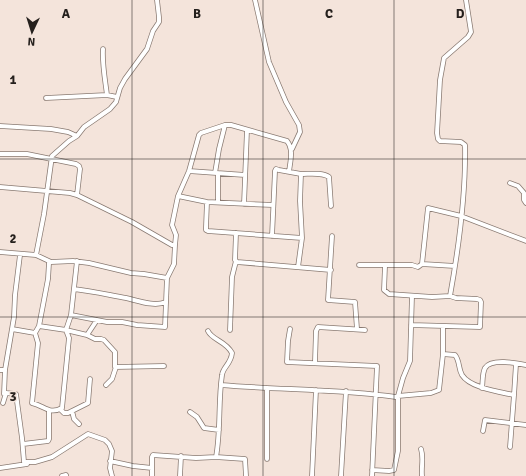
<svg xmlns="http://www.w3.org/2000/svg" width="526" height="476" viewBox="0 0 526 476" font-family="Signika,sans-serif">
	<style>
		.lines { fill: none; stroke-linecap: round; stroke-linejoin: round }
		.minor-casing { stroke: #897a72; stroke-width: 5.5 }
		.minor { stroke: #fff; stroke-width: 4 }
		.grid { fill: none; stroke: #25201d; stroke-width: 1; stroke-opacity: 0.55 }
		.grid-label { font-size: 13px; text-anchor: middle; font-weight: bold; fill: #25201d; stroke: #f4e4db; stroke-width: 3; stroke-linejoin: round; paint-order: stroke }
	</style>
	<rect width="100%" height="100%" fill="#f4e4db"/>
	<g class="lines">
		<defs>
			<path id="minor" d="M255 0 269 62 286 102 299 125 300 132 292 149
				M103 49C102 64 105 79 107 95
				M46 98 107 95 117 97
				M0 126 51 129 68 132 77 136
				M0 154H27L76 164 79 166 80 169 77 195
				M189 171 245 175
				M215 173 219 149 225 125
				M301 174C310 174 322 172 329 177L331 206
				M510 183 518 186 524 193V200L526 203
				M0 187 70 193 77 195 132 222 172 245H175L176 235 172 225 178 196 189 171 199 135 201 133 225 125H231L287 141C294 150 290 162 289 172
				M178 196 207 202 273 205
				M207 202 206 227V230L208 231 302 238
				M218 202V173
				M244 204 247 130
				M236 233 235 260 237 262 331 270
				M272 236 275 171 276 169 279 170 301 174 300 201 302 238 298 267
				M332 236 328 300 355 302 357 329
				M0 252 36 255 51 262 73 261 89 263 131 273 144 274 167 278
				M36 255 44 214 52 156 69 141 77 136 84 127 110 109 116 102 120 88 125 79 147 49 153 31 159 22V17L157 0
				M422 264 428 208 461 216 526 241
				M359 265H412L418 267 422 264 455 266
				M385 266 384 290 389 294 432 297 450 296 456 298 477 299 480 300 481 302 480 327 411 325
				M74 289C92 291 109 295 126 298 139 301 154 307 166 302
				M450 296C459 246 466 195 465 145L461 142 440 141 438 139 437 133 440 80 444 58 468 37 471 32 466 0
				M71 315 107 322H122L137 325 165 327 167 278 174 264 175 245
				M39 326 66 330 87 335 95 339H101L104 340 115 352V367L164 366
				M12 329 35 333 38 343 32 403C45 406 49 415 62 408L69 338 66 330 71 315 77 261
				M290 329 288 341 287 362 377 366 372 476
				M230 330 232 277 236 261
				M208 331C212 340 226 341 232 353 231 364 223 367 222 375 218 402 221 430 216 457
				M35 333 39 326 48 279 49 263 51 262
				M87 335 97 320
				M443 354 455 355C460 361 458 368 462 375 470 388 500 392 514 395L516 364
				M315 362 316 331 318 327 365 330
				M0 370H5L4 394
				M5 370 14 317 15 295 20 255
				M106 385 112 379 116 367
				M221 385C279 390 338 389 396 397L398 396 403 378 410 361 412 296
				M482 388C483 381 482 374 485 368 491 358 516 363 526 365
				M3 403 6 393 16 394 22 438 24 462H35L52 457 88 434 105 440 109 444 112 451 110 468 112 476
				M60 409 64 413H68L88 403 90 379
				M72 411 74 419 79 424
				M190 412 197 417 204 428 219 430
				M483 431 485 420 526 425
				M23 444 48 441 49 439V411
				M510 447 514 395
				M421 449C424 458 421 466 422 476
				M267 459V389
				M110 461 133 466 152 468
				M0 468 27 464
				M372 470 389 471 394 470 398 451V396L431 393 439 390 443 354V326
				M62 476 66 475
				M152 476V457L153 455 196 458 216 457 245 459 246 476
				M180 476 181 456
				M312 476 316 390
				M341 476 346 391"/>
		</defs>
		<!-- minor casing -->
		<use href="#minor" class="minor-casing"/>
		<!-- minor -->
		<use href="#minor" class="minor"/>
	</g>
	<!-- grid -->
	<path class="grid" d="M132 0V476M263 0V476M394 0V476M0 159H526M0 317H526"/>
	<g class="grid-label">
		<text x="66" y="18">A</text>
		<text x="197" y="18">B</text>
		<text x="329" y="18">C</text>
		<text x="460" y="18">D</text>
		<text x="13" y="84">1</text>
		<text x="13" y="243">2</text>
		<text x="13" y="401">3</text>
	</g>
	<!-- north arrow -->
	<g transform="translate(32 32) rotate(184)" stroke="#f4e4db" stroke-width="3" paint-order="stroke">
	<path d="M0-3L7 15L0 10L-7 15Z" fill="#25201d"/>
	<text y="-6" font-size="11" font-weight="bold" text-anchor="middle" fill="#25201d">N</text>
	</g>
</svg>
